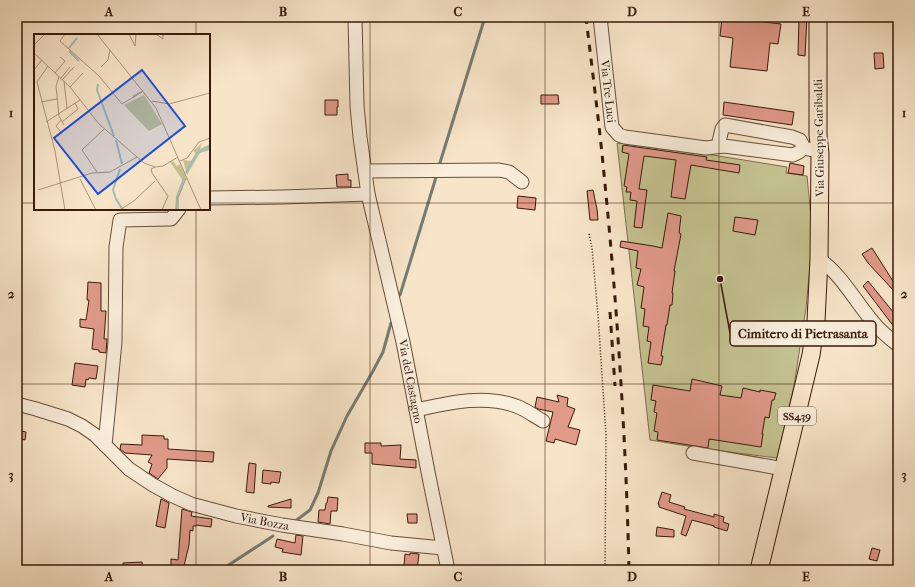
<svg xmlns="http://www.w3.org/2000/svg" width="915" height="587" viewBox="0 0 915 587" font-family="'IM FELL French Canon',serif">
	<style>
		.green { fill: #c5c291; stroke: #7e6e4e }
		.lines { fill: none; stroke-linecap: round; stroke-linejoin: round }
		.stream { stroke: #757c74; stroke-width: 3 }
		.building { fill: #e19a8a; stroke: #371a0a }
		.minor-casing { stroke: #674d3a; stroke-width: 15 }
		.major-casing { stroke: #371a0a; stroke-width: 19 }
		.path { stroke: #371a0a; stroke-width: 1.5; stroke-dasharray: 1 2; stroke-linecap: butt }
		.minor { stroke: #faeedc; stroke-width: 13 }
		.major { stroke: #f8e5c9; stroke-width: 17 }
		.rail { stroke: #371a0a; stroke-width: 3; stroke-dasharray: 7 7; stroke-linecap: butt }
		.grid { fill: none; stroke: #371a0a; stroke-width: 1; stroke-opacity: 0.55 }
		.labels { text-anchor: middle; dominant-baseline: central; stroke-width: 4; stroke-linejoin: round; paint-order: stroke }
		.shield { fill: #faeedc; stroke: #725a49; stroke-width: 1 }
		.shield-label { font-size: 11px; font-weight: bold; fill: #371a0a }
		.street-label { font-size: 12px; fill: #371a0a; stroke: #faeedc }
		.inset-river { fill: none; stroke: #9ebeba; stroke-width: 2 }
		.inset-road { fill: none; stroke: #ab947d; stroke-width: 1 }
		.view { fill: #1d4ed8; fill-opacity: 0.15; stroke: #1d4ed8; stroke-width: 2 }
		.inset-edge { fill: none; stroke: #371a0a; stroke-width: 2 }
		.leader { fill: none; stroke: #371a0a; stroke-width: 1.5 }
		.callout-dot { fill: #371a0a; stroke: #faeedc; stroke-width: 1.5 }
		.callout { fill: #faeedc; stroke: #371a0a; stroke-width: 1.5 }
		.callout-label { font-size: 13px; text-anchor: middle; font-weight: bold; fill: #371a0a }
		.neatline { fill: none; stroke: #371a0a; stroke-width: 1.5 }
		.grid-label { font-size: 13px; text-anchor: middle; font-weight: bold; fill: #371a0a }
	</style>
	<rect width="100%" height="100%" fill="#f8e5c9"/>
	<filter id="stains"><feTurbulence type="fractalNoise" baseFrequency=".005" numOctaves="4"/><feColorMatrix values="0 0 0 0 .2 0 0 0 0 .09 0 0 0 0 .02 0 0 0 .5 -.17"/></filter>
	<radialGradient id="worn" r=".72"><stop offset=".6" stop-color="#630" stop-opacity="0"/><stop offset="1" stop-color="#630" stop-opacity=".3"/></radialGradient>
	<!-- green -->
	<path class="green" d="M617 143 669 148 787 167 786 173 807 176 811 217 812 243 806 308 794 386 777 458 706 449 650 440Z"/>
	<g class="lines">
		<!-- stream -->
		<path class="stream" d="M439 166 485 17
			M400 295 437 174
			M294 522 310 510 318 493 331 451 347 416 373 371 383 352 391 323
			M221 570 273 536"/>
	</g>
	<!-- building -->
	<path class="building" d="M722 17 781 24 778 44 770 43 767 71 730 67 733 38 720 36Z
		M799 17H807L805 56 798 55Z
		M874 53H883L884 68 875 69Z
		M541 95H558L559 104H541Z
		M325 100H338V107H337V115H325Z
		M724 102 794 112 792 125 723 115Z
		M623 145 707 157 706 160 740 165 739 173 691 165 685 199 671 197 676 160 644 156 639 189 647 190 642 228 634 227 637 201 630 200 631 192H626L627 187 624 186 629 154 622 152Z
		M790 163 804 166 803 175 788 173Z
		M348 174V180H351V187H337L336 175Z
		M593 190 597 209 598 220H590L587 191Z
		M518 196 536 198 535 210 517 208Z
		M668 213 681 216 679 233 681 234 674 271H675L672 293H673L672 305H670L667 325H666L661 356H663L661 365 648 363 651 342 647 341 649 327 643 326 645 309 641 308 644 287 637 285 641 269 636 268 638 251 620 247 621 241 653 246 662 248Z
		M735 217 758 220 755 235 733 231Z
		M872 248 898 289 895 292 868 263 862 254Z
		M868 281 898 318V332L863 286Z
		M88 282 101 283V311H106L104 339H107L106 353 99 352V350L92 349 94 329 80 327V319L86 320 89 300H87Z
		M75 363 98 366 96 379 89 378 88 380 86 379 85 387 72 385Z
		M692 379 722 386 720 395 741 398 743 388 760 392V390L776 393 774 400H772L769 418 765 417 762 434H763L761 447 709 439 708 448 657 440 658 432 654 431 657 413 654 412 656 401 651 400 653 385 690 391Z
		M557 395 568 398 567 406 575 409 568 427 580 430 576 445 555 439 554 443 546 441 553 412 538 409 535 407 537 397 559 402Z
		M17 430 26 432 25 440 17 438Z
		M142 435 164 436V439H168V449L214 452 213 462 167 459V468L158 479 149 473 152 464 148 462 152 455 125 453 120 449 121 444 142 445Z
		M365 443H381V446L401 445 400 459 416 460V468L372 464V453H365Z
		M249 463 256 464 254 493 246 492Z
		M263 470 281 472 279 483 271 482V484L262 483Z
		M662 492 671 495 669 502 685 507 684 509 714 517V514L724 517 723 522 729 524 727 531 714 527V526L692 520 686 536 681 534 686 516 659 507V504H658Z
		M328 497 338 498 337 511H331L330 524 318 522 319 510H325L326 503H327Z
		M161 499 169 503 165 528 156 526Z
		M291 499V508L268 507V506Z
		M182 509 192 512 191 516 212 519 211 527 196 525V526H193V531L190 530 189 545 183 570H171V559L178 560Z
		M407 514H417V523H408Z
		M657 527 674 530V537L656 536Z
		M296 535 303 536 301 555 282 552 283 549 275 547 277 539 295 543Z
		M872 548 880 550 877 561 869 559Z
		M410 553 419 554 417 570H409L410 567 404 566 405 554 410 555Z
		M142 562 143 570H123V563Z"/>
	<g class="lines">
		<defs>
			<g id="minor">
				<path id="s1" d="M355 17 357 106 360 137 368 194 403 342 429 477 448 570"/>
				<path id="s2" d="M600 17 612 127 619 135 625 137 706 148 724 146 793 155 799 152 804 148"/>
				<path d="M718 146 722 129 725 125 792 137 800 140 804 148 813 150"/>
				<path d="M365 171 499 170 509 172 522 182"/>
				<path d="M209 198 283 197 368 194"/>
				<path d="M819 259C842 275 855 301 873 322 880 331 889 338 898 345"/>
				<path id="s3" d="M17 404 36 409 68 419 82 426 95 435 129 469 153 485 173 496 191 504 236 516 282 525 343 534 391 543 443 548"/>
				<path d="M416 410C448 403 484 394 516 406 525 409 534 416 543 421"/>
				<path d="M105 445 115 342 116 247 120 220 171 219 179 209"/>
				<path d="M693 453 784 469"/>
			</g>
			<path id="major" d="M759 570 811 355 816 321 819 259 820 154 818 135V17"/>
		</defs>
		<!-- minor casing -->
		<use href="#minor" class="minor-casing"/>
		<!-- major casing -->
		<use href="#major" class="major-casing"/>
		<!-- path -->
		<path class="path" d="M589 234 592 248 598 315 606 435 605 570"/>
		<!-- minor -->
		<use href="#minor" class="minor"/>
		<!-- major -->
		<use href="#major" class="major"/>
		<!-- rail -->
		<path class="rail" d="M586 17C592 69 599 121 604 174 617 305 626 438 629 570
			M610 312 615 386"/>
	</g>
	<!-- grid -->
	<path class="grid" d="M196 17V35M370 17V570M545 17V570M719 17V570M17 203H35M209 203H898M196 209V570M17 384H898"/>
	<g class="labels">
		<!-- shield labels -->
		<rect class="shield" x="778" y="407" width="38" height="18" rx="3"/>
		<g class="shield-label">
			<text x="797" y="416">SS439</text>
		</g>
		<!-- street labels -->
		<g class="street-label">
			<text stroke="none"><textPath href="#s2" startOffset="75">Via Tre Luci</textPath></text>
			<text transform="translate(819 138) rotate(-91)">Via Giuseppe Garibaldi</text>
			<text stroke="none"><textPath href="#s1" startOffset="370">Via del Castagno</textPath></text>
			<text stroke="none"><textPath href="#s3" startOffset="280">Via Bozza</textPath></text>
		</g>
	</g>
	<!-- overview -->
	<g transform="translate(34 34)">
		<rect width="176" height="176" fill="#f8e5c9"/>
		<path d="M110 61 128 90 115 97 90 71ZM168 109 166 115 176 110V116L166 119 153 141 149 126 157 127 162 119 159 117ZM139 127 143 132 146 130 152 142 150 148 136 128Z" fill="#c5c291"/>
		<path class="inset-river" d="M35 14 43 4M35 17 45 27M64 50 63 56 80 102M82 106 88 130M86 135 79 156 82 165 89 176M152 139 163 119 176 113M142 176 143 163 150 144"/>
		<path class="inset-road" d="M31 0 26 7 65 42 88 70 108 58M63 0 122 74 167 176M95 0 101 12 102 0M122 0 129 5V0M0 11 11 0M0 19 36 53 65 90 110 129 121 133 129 132 144 123M14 32 3 48 21 117 31 176M67 33 74 26 76 16M0 36 8 26M21 39 31 27 26 23M25 43 22 52 25 82 30 91M27 44 36 33M28 46 40 33M30 47 33 74M36 53 49 39M100 64 99 62 109 57M118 67 135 70 176 59M7 68 23 65M27 86 22 92 27 98M12 88 46 66M28 88 44 75 41 69M146 127 153 124 165 108 176 104M121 133 117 135 118 139 134 162 128 176M63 138 48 116 70 95M46 145 62 176M4 156 58 139 76 138 103 123M86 176 101 166 121 147M144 176V164L152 144"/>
		<path class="view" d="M108 36 151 92 64 160 20 104Z"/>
		<rect width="176" height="176" class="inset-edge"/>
	</g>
	<!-- callouts -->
	<path class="leader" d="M720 279L730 333"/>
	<circle class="callout-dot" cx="720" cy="279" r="4"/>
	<rect class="callout" x="730" y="321" width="146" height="25" rx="4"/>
	<g class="callout-label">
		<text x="803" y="338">Cimitero di Pietrasanta</text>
	</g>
	<!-- margin -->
	<rect width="915" height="587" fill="none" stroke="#f8e5c9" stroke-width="44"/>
	<rect x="22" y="22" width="871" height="543" class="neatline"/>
	<g class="grid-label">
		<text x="109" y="16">A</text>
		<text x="283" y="16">B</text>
		<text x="458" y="16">C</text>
		<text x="632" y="16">D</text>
		<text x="806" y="16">E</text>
		<text x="11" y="117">1</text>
		<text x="904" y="117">1</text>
		<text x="11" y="298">2</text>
		<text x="904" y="298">2</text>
		<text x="11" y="479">3</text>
		<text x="904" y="479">3</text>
		<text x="109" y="581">A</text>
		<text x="283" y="581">B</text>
		<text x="458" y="581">C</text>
		<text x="632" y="581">D</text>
		<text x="806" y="581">E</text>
	</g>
	<rect width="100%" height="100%" filter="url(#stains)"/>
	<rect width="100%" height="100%" fill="url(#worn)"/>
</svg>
